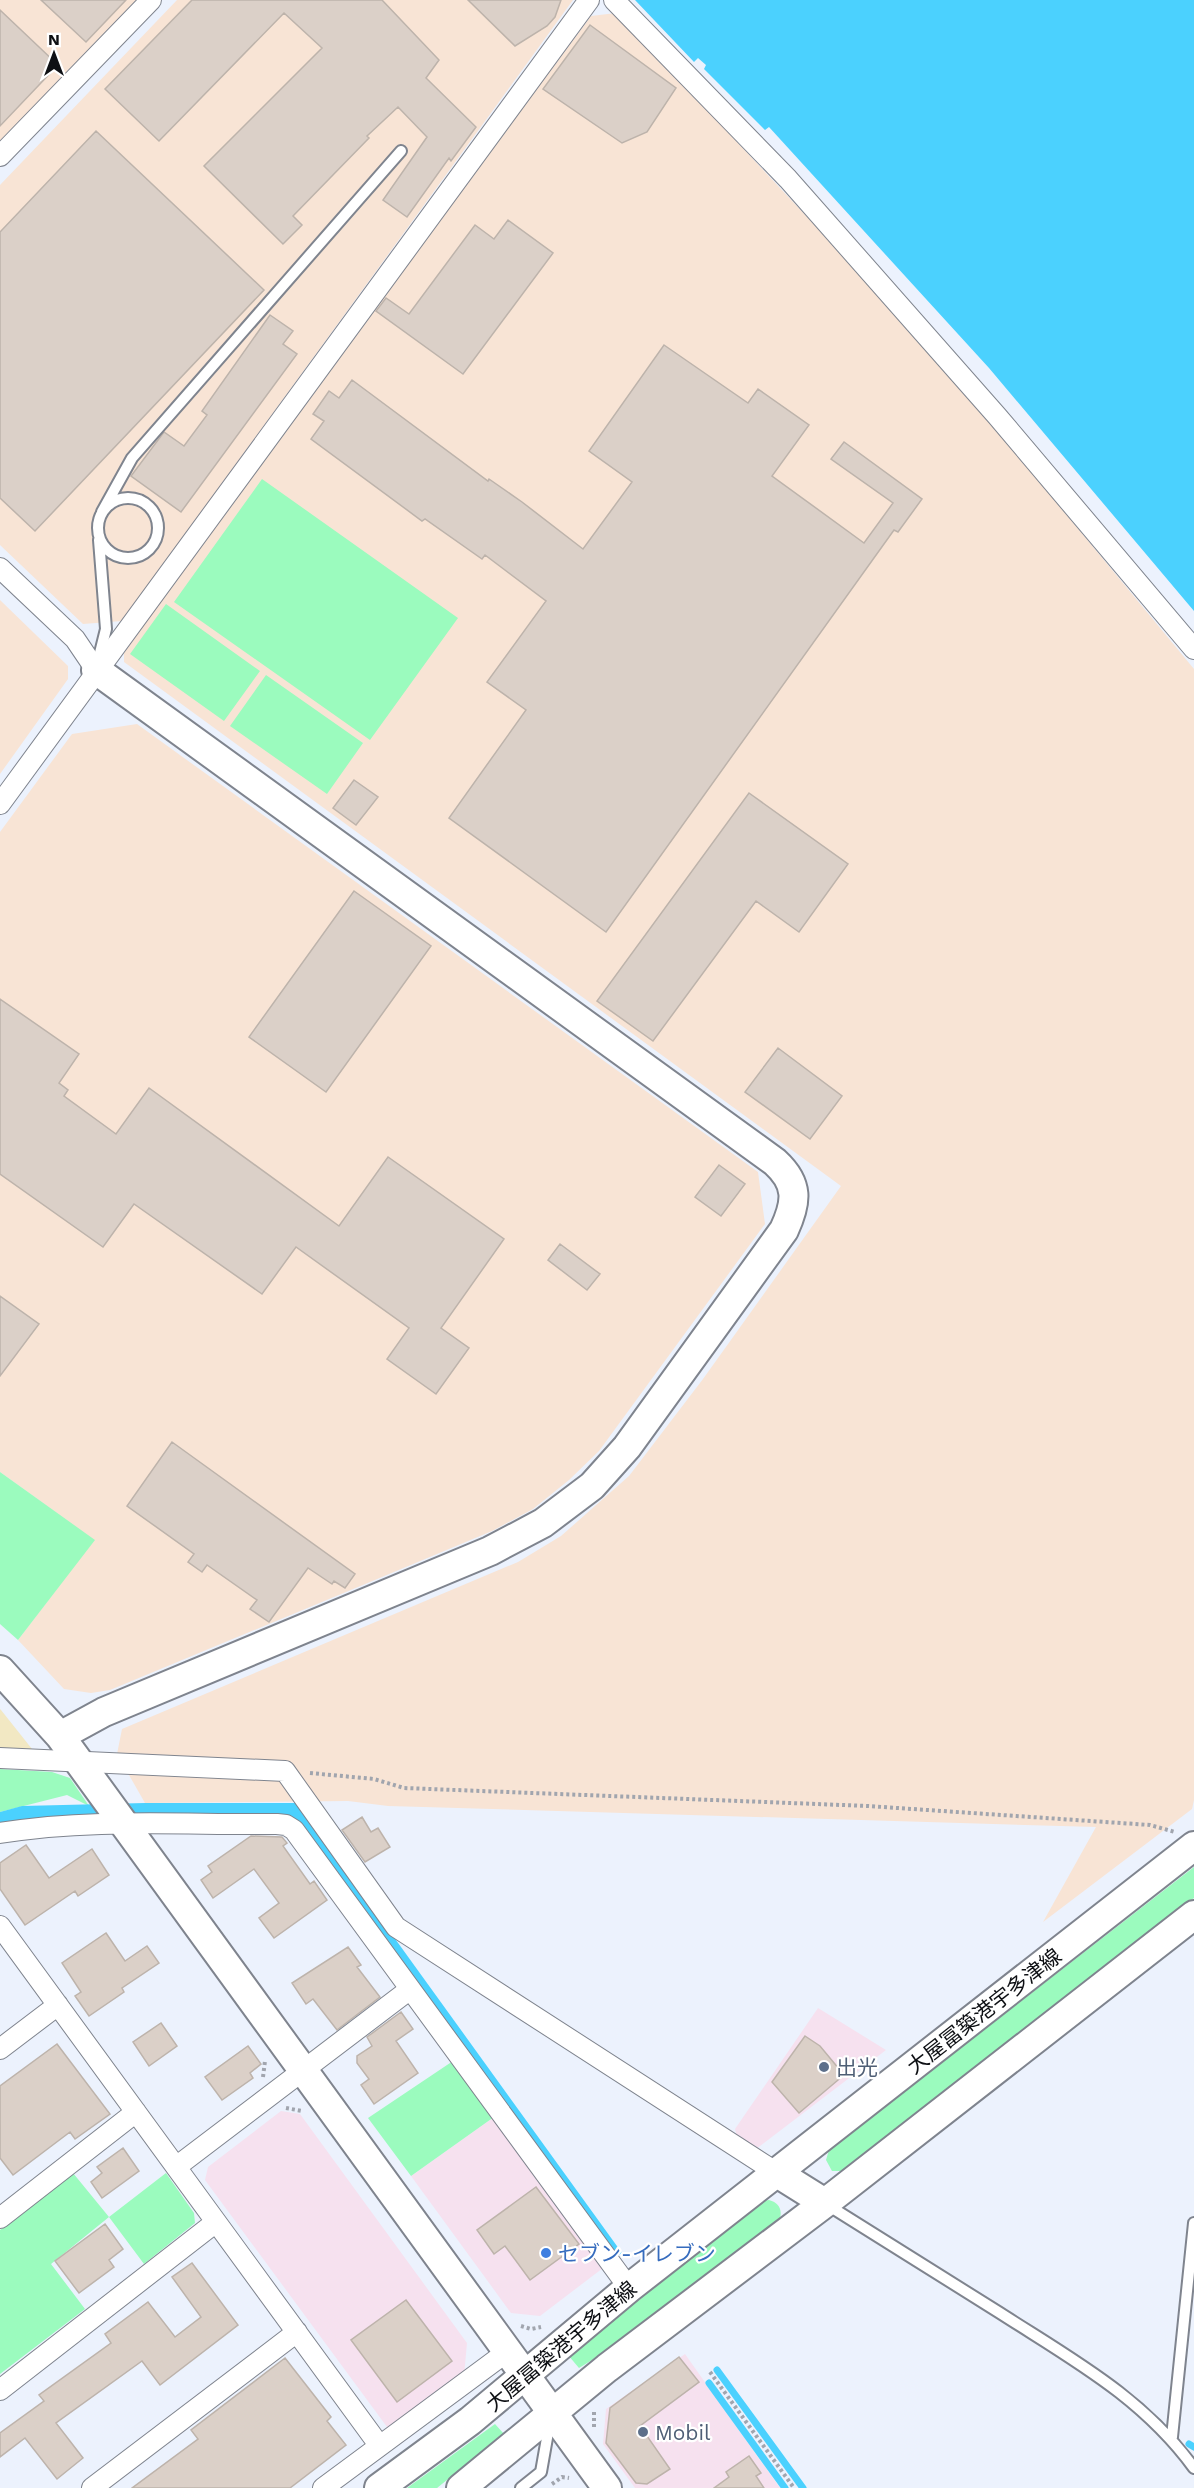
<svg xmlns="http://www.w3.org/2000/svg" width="1194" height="2488" viewBox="0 0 1194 2488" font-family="'Work Sans','Noto Sans JP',sans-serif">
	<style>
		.commercial { fill: #f6e1ef }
		.industrial { fill: #f8e4d5 }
		.green { fill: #9bfbbe }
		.sand { fill: #f2e8c3 }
		.water { fill: #4bd1fe }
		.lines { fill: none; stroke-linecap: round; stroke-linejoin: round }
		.stream { stroke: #4bd1fe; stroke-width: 7 }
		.building { fill: #dbd0c8; stroke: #bdb3ab; stroke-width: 1.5 }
		.lane-casing { stroke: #7f848e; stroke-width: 14 }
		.street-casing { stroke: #7f848e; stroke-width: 22 }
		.secondary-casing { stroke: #7f848e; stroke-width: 32 }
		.path { stroke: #a1a5ae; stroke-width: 4; stroke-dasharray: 3 3; stroke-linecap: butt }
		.lane { stroke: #fff; stroke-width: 10 }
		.street { stroke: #fff; stroke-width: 20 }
		.secondary { stroke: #fff; stroke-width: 28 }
		.service-dot { fill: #5c6f8a; stroke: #fff; stroke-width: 2 }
		.shop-dot { fill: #3f7fe0; stroke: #fff; stroke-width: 2 }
		.labels { text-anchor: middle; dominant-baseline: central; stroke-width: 4.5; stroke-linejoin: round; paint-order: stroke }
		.street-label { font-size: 21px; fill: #0e1014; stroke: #fff }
		.service-label { font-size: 21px; fill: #4e5e75; stroke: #fff; text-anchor: start }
		.shop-label { font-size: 21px; fill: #366cbe; stroke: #fff; text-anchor: start }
	</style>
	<rect width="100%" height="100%" fill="#ecf2fd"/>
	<!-- commercial -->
	<path class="commercial" d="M818 2008 886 2050 756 2149 737 2137 735 2129Z
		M281 2111 300 2114 467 2343 464 2376 390 2431 205 2180 208 2167Z
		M494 2117 603 2268 540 2316 511 2313 411 2176Z
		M685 2354 780 2488H635L603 2444 606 2409Z"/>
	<!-- industrial -->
	<path class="industrial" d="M0 0H139L0 143Z
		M177 0H573L122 621 83 624 0 545V185Z
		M616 13 811 221 1004 439 1194 669V1800L1192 1809 1043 1922 1096 1827 388 1806 348 1801 145 1803 117 1754 122 1729 518 1562 561 1536 629 1476 703 1379 841 1186 124 662V653L284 429 591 16Z
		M0 600 68 666V679L0 774Z
		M137 724 758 1172 765 1224 599 1451 569 1480 533 1509 492 1531 370 1582 110 1690 91 1693 64 1689 18 1640 94 1540 0 1472V832L72 734Z"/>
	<!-- green -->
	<path class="green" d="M262 479 458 618 370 740 174 602Z
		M166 604 260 671 224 721 130 654Z
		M266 675 363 743 327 794 230 726Z
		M0 1472 95 1540 18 1640 0 1624Z
		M0 1769 52 1772 70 1778 89 1806 67 1795 0 1812Z
		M1194 1867V1898L844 2171H832L826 2160 829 2150Z
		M453 2061 494 2117 411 2176 368 2118Z
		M73 2173 109 2217 166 2173 194 2213 195 2223 144 2264 109 2217 51 2264 85 2309 0 2374V2230Z
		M769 2200C780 2203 783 2211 779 2221L592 2360 579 2368 568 2355 762 2201Z
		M495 2424 504 2434 437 2488H407Z"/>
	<!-- sand -->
	<path class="sand" d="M0 1709 1 1710 32 1749 0 1748Z"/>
	<!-- water -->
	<path class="water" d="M635 0H1194V611L989 368 769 127 765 130 704 69 706 65 698 58 694 62Z
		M145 1803H297L622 2253 616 2257 297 1820 286 1814 145 1815 0 1824V1812L22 1806Z"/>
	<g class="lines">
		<!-- stream -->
		<path class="stream" d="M717 2370 803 2488
			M709 2383 785 2488
			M1189 2444 1194 2447"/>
	</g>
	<!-- building -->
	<path class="building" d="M41 0H126L86 42Z
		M192 0H382L439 60 426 78 476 127 451 161 449 158 407 217 383 200 427 137 398 107 367 136 369 138 293 216 302 225 283 244 204 166 322 48 284 13 159 141 105 89Z
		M468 0H561L555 17 547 26 515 46Z
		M0 10 58 65 0 126Z
		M590 25 676 88 647 132 622 143 543 89Z
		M96 131 264 290 35 531 0 498V232Z
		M508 220 553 253 463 374 376 311 386 298 409 314 475 225 494 239Z
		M270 315 293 331 283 344 297 354 181 512 131 476 164 432 184 446 207 415 202 411Z
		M664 345 748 403 758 389 809 425 772 476 864 543 893 503 831 459 844 442 922 499 898 532 894 530 606 932 449 818 526 710 487 682 546 601 485 555 482 559 425 519 422 521 311 439 324 421 313 414 329 391 339 398 352 380 488 481 489 479 522 502 583 549 632 482 589 451Z
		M354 780 378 797 356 825 333 808Z
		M749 793 848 864 799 932 756 901 653 1041 597 1001Z
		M354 891 431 946 326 1092 249 1037Z
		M0 999 79 1054 59 1083 68 1090 64 1096 116 1134 149 1088 339 1226 388 1157 504 1239 441 1328 469 1348 436 1394 387 1359 409 1328 296 1247 262 1294 134 1204 103 1247 0 1174Z
		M778 1048 842 1096 810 1139 745 1092Z
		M719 1165 745 1184 721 1216 695 1197Z
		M560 1244 600 1274 587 1290 548 1260Z
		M0 1296 39 1324 0 1376Z
		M172 1442 355 1574 345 1588 334 1581 332 1584 308 1568 269 1622 250 1609 257 1600 207 1565 202 1572 188 1562 194 1554 127 1506Z
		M362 1817 371 1832 378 1828 390 1847 365 1862 342 1830Z
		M251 1836 282 1837 287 1843 283 1846 310 1884 314 1881 327 1900 274 1938 259 1918 279 1903 254 1869 213 1898 201 1880 212 1872 208 1866Z
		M26 1845 49 1878 92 1849 109 1875 78 1896 75 1891 25 1925 0 1889V1863Z
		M106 1933 125 1961 147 1946 159 1963 122 1988 124 1992 89 2016 75 1996 81 1992 62 1963Z
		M348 1947 361 1965 357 1967 380 1997 337 2030 313 1999 306 2004 292 1983Z
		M401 2012 413 2029 396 2041 418 2073 374 2104 361 2085 369 2079 357 2063V2056L372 2046 367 2037Z
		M161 2023 177 2046 149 2066 133 2042Z
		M805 2036 820 2046 844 2075 799 2113 772 2082Z
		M57 2044 110 2114 75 2139 70 2132 13 2175 0 2158V2086Z
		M248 2046 261 2064 250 2073 253 2078 222 2100 205 2077Z
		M123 2148 139 2171 102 2198 91 2182 102 2173 97 2167Z
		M536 2187 579 2244 530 2280 505 2246 494 2254 477 2230Z
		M105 2224 123 2249 109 2260 114 2267 79 2293 55 2261Z
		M192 2263 238 2325 160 2385 142 2361 56 2423 83 2458 57 2479 25 2438 0 2457V2433L44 2401 39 2395 111 2343 105 2334 148 2302 175 2337 201 2317 172 2277Z
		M406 2300 452 2361 397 2402 351 2340Z
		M679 2357 699 2382 640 2426 670 2469 647 2484 636 2483 606 2443 610 2408Z
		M285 2358 331 2417 327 2421 346 2445 290 2488H132L198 2439 191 2430Z
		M749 2456 761 2473 756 2476 764 2488H714L729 2477 726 2472Z"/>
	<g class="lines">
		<defs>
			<path id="lane" d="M98 528a30 30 0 1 1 60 0a30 30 0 1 1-60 0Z
				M102 512 132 458 401 151
				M98 661 106 629 99 540
				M826 2204C884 2240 942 2277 1000 2313 1073 2360 1142 2397 1194 2468
				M1172 2437 1194 2223
				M521 2488 541 2472 550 2421"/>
			<path id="street" d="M614 0 788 179 997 416 1194 649
				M0 156 151 0
				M0 568 75 639 96 670
				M0 804 589 0
				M0 1758 285 1771 396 1927 777 2173
				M0 1833C91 1818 185 1825 277 1824L286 1825 294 1830 629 2288
				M0 1926 379 2445
				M0 2049 58 2005
				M176 2167 409 1990
				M0 2218 136 2112
				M0 2390 216 2222
				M92 2488 297 2332
				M323 2488 508 2351"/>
			<path id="secondary" d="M0 1670 60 1736 607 2488
				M60 1736 104 1712 490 1551 543 1523 592 1486 627 1447 784 1230C797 1202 799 1184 775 1162L96 670
				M777 2173 825 2203
				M379 2488 470 2421 629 2288 1194 1846
				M461 2488 607 2368 825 2203 1194 1915"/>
		</defs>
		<!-- lane casing -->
		<use href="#lane" class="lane-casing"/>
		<!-- street casing -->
		<use href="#street" class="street-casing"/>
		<!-- secondary casing -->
		<use href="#secondary" class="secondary-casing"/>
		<!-- path -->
		<path class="path" d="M310 1773 374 1779 404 1788 868 1806 1150 1825 1175 1832
			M263 2077 265 2061
			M286 2108 302 2111
			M521 2326 531 2329 541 2327
			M710 2372 794 2488
			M594 2427V2411
			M552 2484 562 2477 569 2478"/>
		<!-- lane -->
		<use href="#lane" class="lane"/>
		<!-- street -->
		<use href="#street" class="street"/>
		<!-- secondary -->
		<use href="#secondary" class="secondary"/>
	</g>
	<!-- markers -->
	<g class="service-dot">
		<circle cx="824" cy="2067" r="6"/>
		<circle cx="643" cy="2432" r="6"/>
	</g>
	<circle class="shop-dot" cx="546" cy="2253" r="6"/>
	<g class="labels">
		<!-- street labels -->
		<g class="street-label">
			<text transform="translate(984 2011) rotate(-38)">大屋冨築港宇多津線</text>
			<text transform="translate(561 2346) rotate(-40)">大屋冨築港宇多津線</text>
		</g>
		<!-- service labels -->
		<g class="service-label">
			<text x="836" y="2067">出光</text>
			<text x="655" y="2432">Mobil</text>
		</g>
		<!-- shop labels -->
		<g class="shop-label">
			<text x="558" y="2253">セブン-イレブン</text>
		</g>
	</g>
	<!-- north arrow -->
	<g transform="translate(54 54)" stroke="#ffffff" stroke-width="4.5" paint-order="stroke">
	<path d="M0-4.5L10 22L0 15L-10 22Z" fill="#0e1014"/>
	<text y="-9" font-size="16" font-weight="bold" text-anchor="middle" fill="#0e1014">N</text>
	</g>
</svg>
